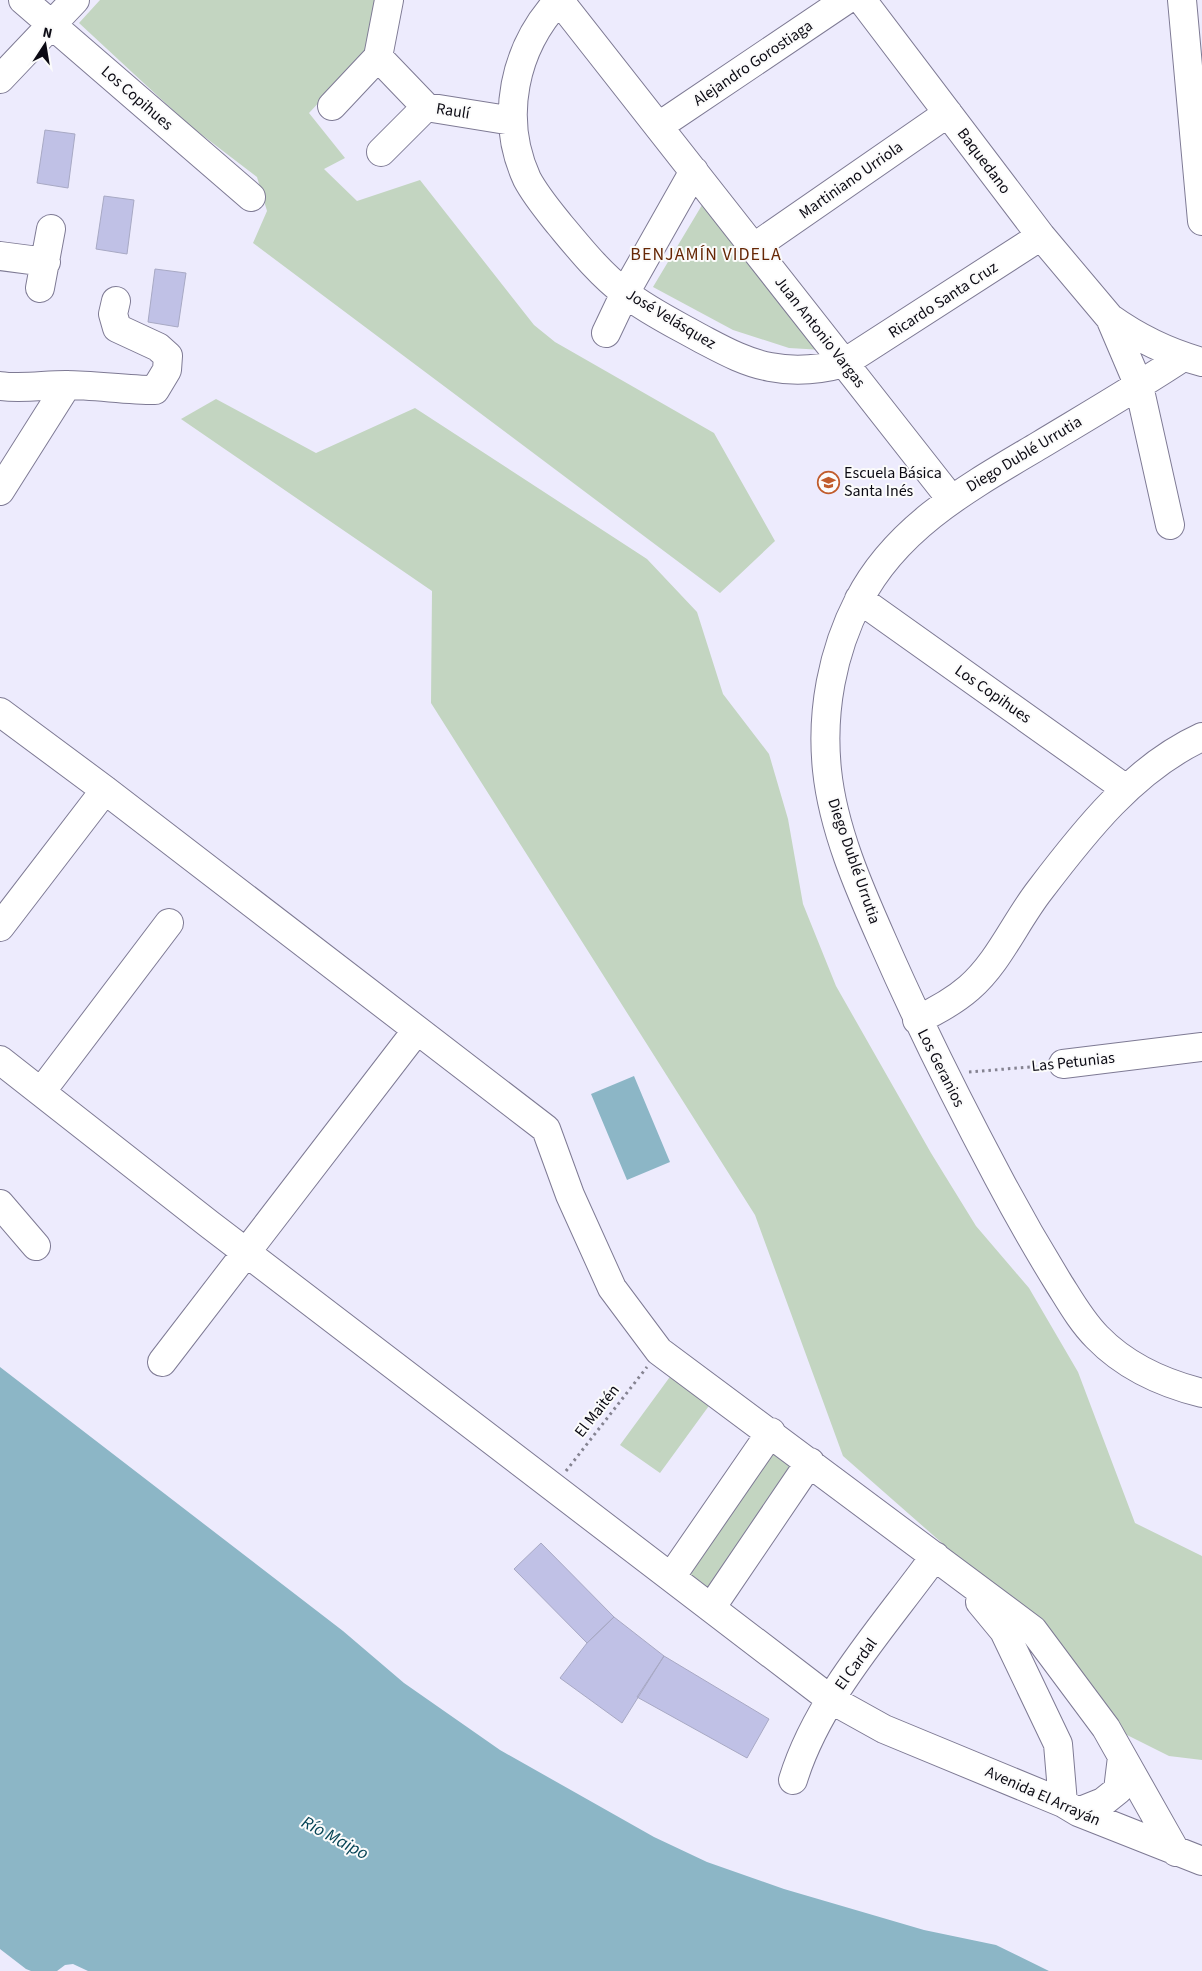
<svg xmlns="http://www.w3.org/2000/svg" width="1202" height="1971" viewBox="0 0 1202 1971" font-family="'Source Sans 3',sans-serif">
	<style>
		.green { fill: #c3d5c1 }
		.water { fill: #8cb6c6 }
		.building { fill: #c0c1e6; stroke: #a8a9c4 }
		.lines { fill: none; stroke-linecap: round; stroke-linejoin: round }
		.minor-casing { stroke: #7e7a94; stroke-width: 30 }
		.path { stroke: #858391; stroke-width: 3; stroke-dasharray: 2.5 4; stroke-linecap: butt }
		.minor { stroke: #fff; stroke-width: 28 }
		.labels { text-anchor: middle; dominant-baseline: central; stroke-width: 4; stroke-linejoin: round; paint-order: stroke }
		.street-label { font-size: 16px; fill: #0b0a13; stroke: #fbfbfb }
		.poi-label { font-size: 16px; fill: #0b0a13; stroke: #fbfbfb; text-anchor: start }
		.neighbourhood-label { font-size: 18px; letter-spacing: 1px; fill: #662705; stroke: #fbfbfb }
		.water-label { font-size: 18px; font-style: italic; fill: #064456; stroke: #fbfbfb }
	</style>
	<rect width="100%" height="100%" fill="#edebfd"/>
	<!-- green -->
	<path class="green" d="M100 0H380L370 48 309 113 345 158 324 169 357 201 420 180 534 325 555 342 714 433 775 541 720 593 253 243 267 211 257 177 189 125 79 23Z
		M708 195 823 350 789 348 733 330 653 287Z
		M216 399 316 453 415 408 647 559 697 612 723 694 769 754 788 819 803 904 836 986 931 1153 976 1226 1029 1288 1078 1372 1135 1523 1202 1556V1760L1169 1756 1119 1731 1000 1594 843 1456 755 1215 431 703 432 591 181 419Z
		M672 1374 711 1403 660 1473 620 1445Z
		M772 1445 800 1465 710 1597 678 1574Z"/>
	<!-- water -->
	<path class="water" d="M634 1076 670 1162 627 1180 591 1094Z
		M0 1367 343 1631 404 1683 500 1750 654 1837 707 1862 784 1889 924 1930 996 1945 1049 1971H88L73 1964 65 1965 57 1971H31L26 1969 0 1949Z"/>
	<!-- building -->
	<path class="building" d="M45 130 75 134 68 188 37 183Z
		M104 196 134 200 127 254 96 249Z
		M155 269 186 273 178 327 148 322Z
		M541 1543 614 1617 587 1643 514 1569Z
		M614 1617 664 1656 622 1723 560 1678 587 1643Z
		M664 1656 769 1719 747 1758 637 1697Z"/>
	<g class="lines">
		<defs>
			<path id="minor" d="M23 0 251 197
				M389 0 378 57 426 107
				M559 0C514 48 499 118 527 179 536 196 548 210 560 225 580 249 600 274 625 293 648 311 675 324 700 338 723 350 744 362 770 367 795 372 819 370 844 363L1041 236
				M559 0 951 499
				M862 0 1041 236 1110 318 1139 386 1170 525
				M1182 0 1202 221
				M0 79 75 0
				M332 106 378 57
				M426 107 513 121
				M659 126 846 0
				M381 152 426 107
				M753 248 948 113
				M0 256 46 262
				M40 288 51 229
				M1110 318C1138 338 1169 353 1202 362
				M606 333 625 293 694 171
				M1183 357C1136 388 1088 416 1040 445 971 486 897 526 859 600 832 652 821 712 827 770 833 829 859 888 883 942 918 1022 957 1100 998 1177 1017 1213 1037 1248 1058 1282 1070 1301 1081 1321 1097 1337 1126 1367 1162 1383 1202 1393
				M0 386C22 389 44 385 66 385 95 385 125 390 155 390L167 370 168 356 158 347 117 328 113 314 116 301
				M0 491 67 385
				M859 599 1126 789
				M0 712 105 790 546 1129 570 1195 612 1288 659 1351 1033 1630 1106 1728 1176 1852
				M0 927 105 790
				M917 1020C936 1011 953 1002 969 988 999 962 1015 922 1040 890 1084 832 1134 768 1202 737
				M0 1060 209 1224 830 1699 884 1729 1063 1803 1078 1812 1202 1861
				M1063 1064 1202 1047
				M41 1092 169 923
				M0 1204 36 1246
				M162 1362 417 1030
				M671 1577 771 1432
				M980 1602 1004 1631 1058 1744 1063 1803
				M711 1608 810 1462
				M793 1780C818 1698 885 1625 935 1556
				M1078 1812 1103 1802 1118 1790 1122 1757"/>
		</defs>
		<!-- minor casing -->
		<use href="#minor" class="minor-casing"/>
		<!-- path -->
		<path class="path" d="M969 1072 1042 1066
			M566 1471 647 1367"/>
		<!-- minor -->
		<use href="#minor" class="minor"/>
	</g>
	<!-- icons -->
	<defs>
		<symbol id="school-ring" viewBox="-11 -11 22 22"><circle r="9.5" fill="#fbfbfb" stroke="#c15c2c" stroke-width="1.5"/><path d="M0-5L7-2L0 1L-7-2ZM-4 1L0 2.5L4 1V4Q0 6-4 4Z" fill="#c15c2c"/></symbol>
	</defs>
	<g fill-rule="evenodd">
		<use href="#school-ring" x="816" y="470" width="25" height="25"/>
	</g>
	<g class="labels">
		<!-- street labels -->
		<g class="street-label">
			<text transform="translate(753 63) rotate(-34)">Alejandro Gorostiaga</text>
			<text transform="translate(137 98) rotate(41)">Los Copihues</text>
			<text transform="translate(453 111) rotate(9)">Raulí</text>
			<text transform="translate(984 161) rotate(53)">Baquedano</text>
			<text transform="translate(851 180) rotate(-35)">Martiniano Urriola</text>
			<text transform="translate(943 300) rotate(-33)">Ricardo Santa Cruz</text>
			<text transform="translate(671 319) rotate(31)">José Velásquez</text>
			<text transform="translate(820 332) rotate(52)">Juan Antonio Vargas</text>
			<text transform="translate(1024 454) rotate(-31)">Diego Dublé Urrutia</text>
			<text transform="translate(993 694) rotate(35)">Los Copihues</text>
			<text transform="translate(854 861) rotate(71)">Diego Dublé Urrutia</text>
			<text transform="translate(1073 1062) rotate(-6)">Las Petunias</text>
			<text transform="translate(941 1068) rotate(63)">Los Geranios</text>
			<text transform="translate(597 1411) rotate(-52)">El Maitén</text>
			<text transform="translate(856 1664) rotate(-54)">El Cardal</text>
			<text transform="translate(1043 1796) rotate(24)">Avenida El Arrayán</text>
		</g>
		<!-- poi labels -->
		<g class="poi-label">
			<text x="844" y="473">Escuela Básica<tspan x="844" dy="18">Santa Inés</tspan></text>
		</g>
		<!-- neighbourhood labels -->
		<g class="neighbourhood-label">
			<text x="706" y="254">BENJAMÍN VIDELA</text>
		</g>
		<!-- water labels -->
		<g class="water-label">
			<text transform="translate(335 1838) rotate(28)">Río Maipo</text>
		</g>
	</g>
	<!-- north arrow -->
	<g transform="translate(45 45) rotate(12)" stroke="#fbfbfb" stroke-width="4" paint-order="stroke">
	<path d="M0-4L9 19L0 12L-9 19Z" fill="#0b0a13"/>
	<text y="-8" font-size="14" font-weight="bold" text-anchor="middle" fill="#0b0a13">N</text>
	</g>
</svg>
